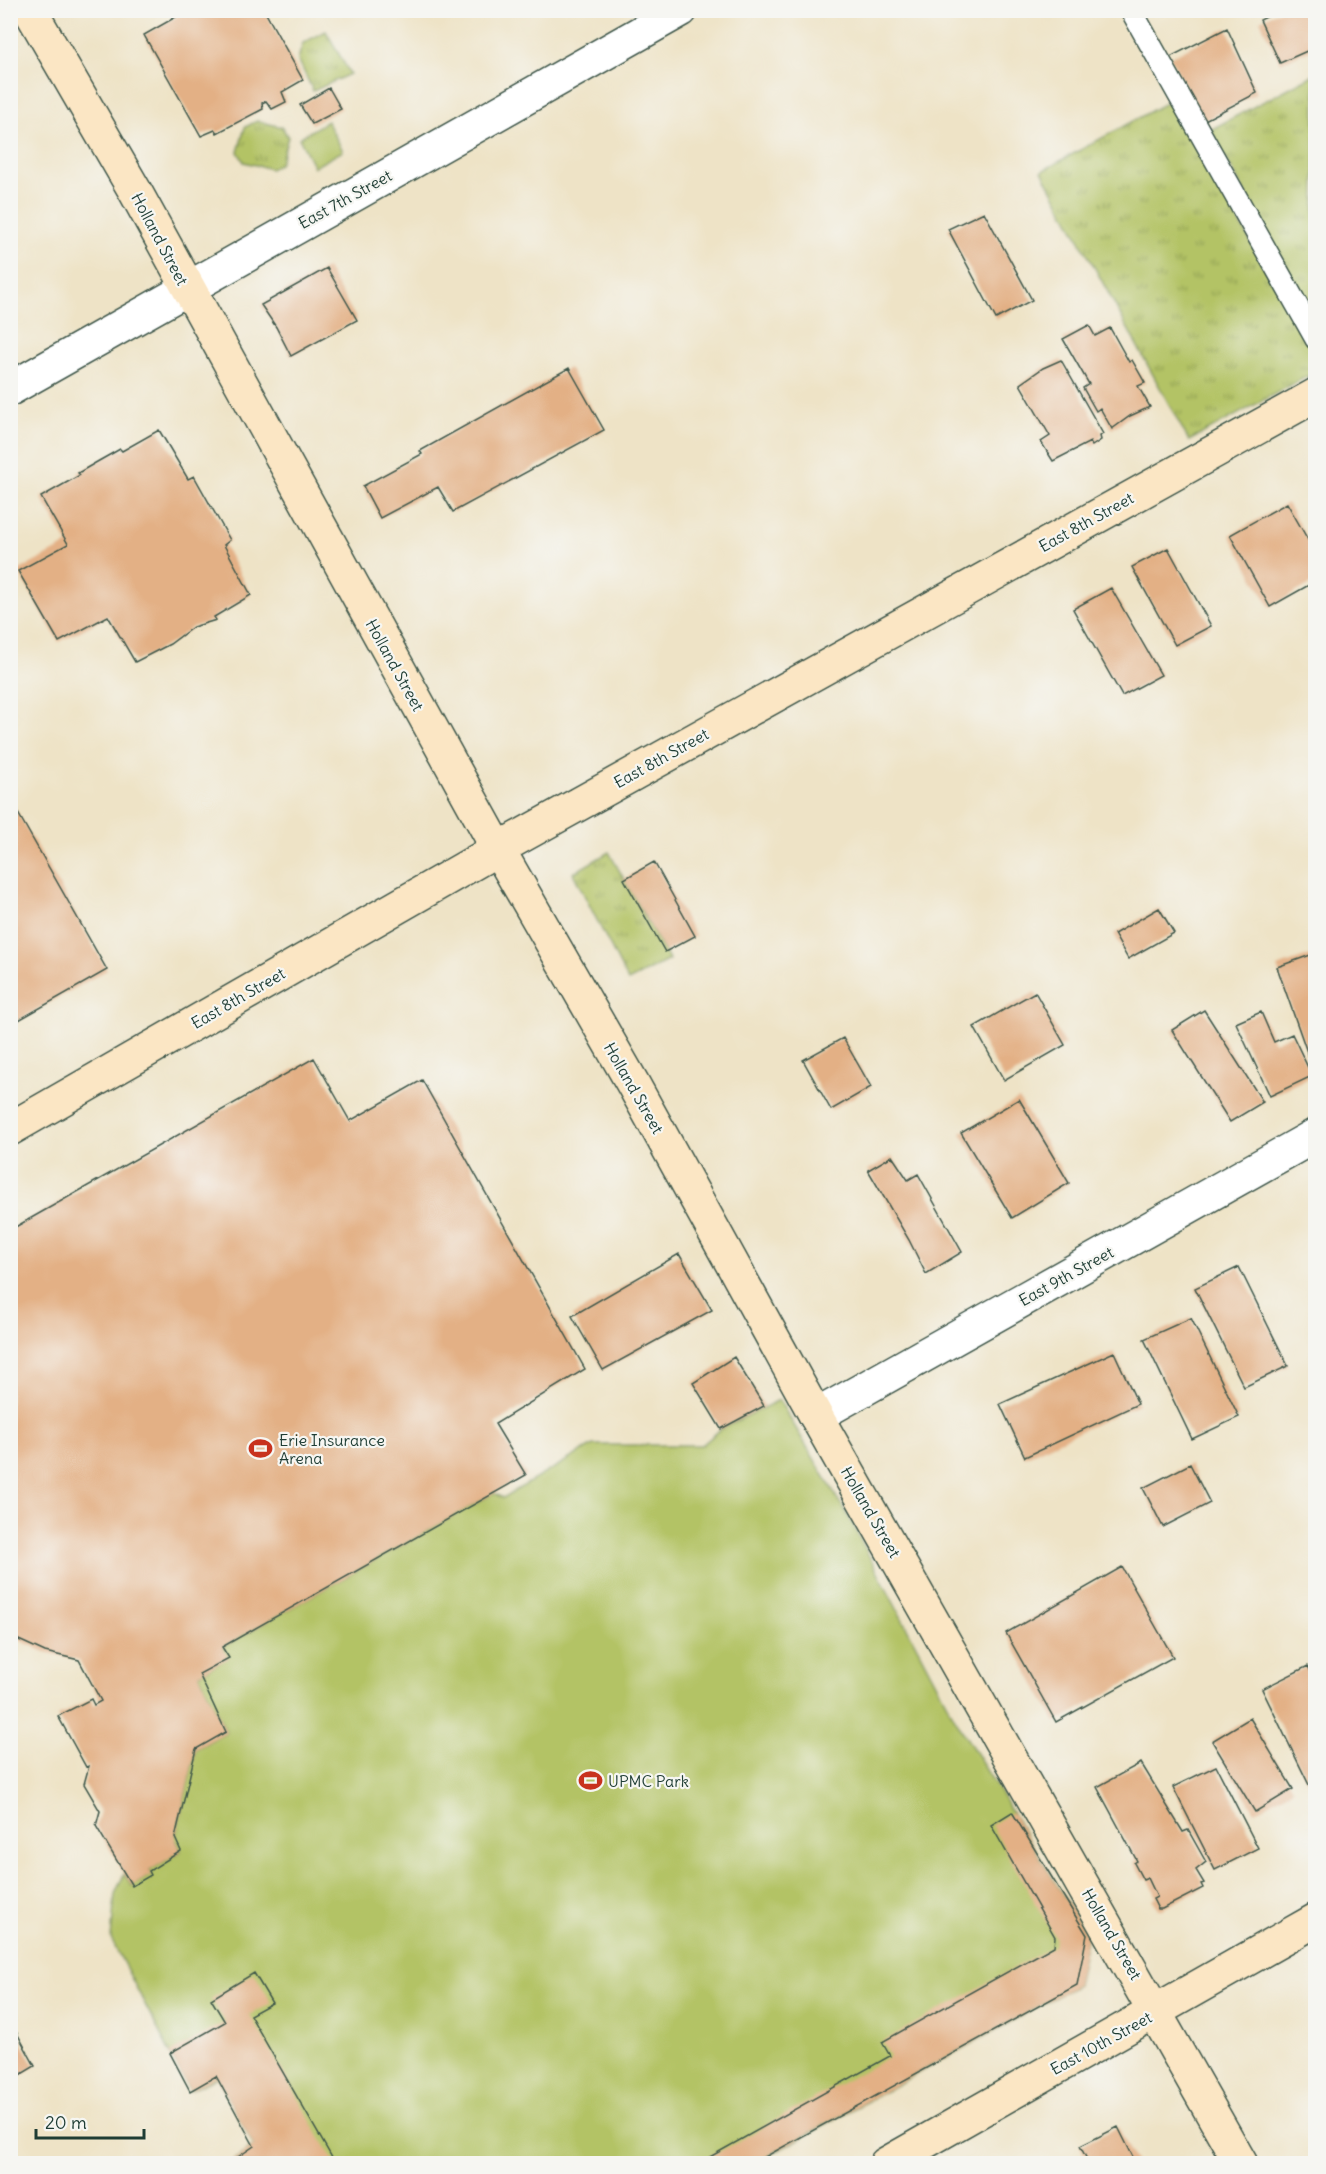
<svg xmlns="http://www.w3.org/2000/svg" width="1326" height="2174" viewBox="0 0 1326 2174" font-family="Delius,sans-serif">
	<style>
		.grass { fill: url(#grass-tufts); stroke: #69804c; stroke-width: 1.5 }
		.pitch { fill: #b3c365; stroke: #69804c; stroke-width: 1.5 }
		.building { fill: #e3b085 }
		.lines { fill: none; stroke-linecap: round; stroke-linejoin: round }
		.lane-casing { stroke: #3e564a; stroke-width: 24 }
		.street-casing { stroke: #3e564a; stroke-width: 36 }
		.secondary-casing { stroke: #3e564a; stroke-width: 36 }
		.lane { stroke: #fff; stroke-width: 21 }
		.street { stroke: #fff; stroke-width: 33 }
		.secondary { stroke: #fbe6c4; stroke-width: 33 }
		.labels { text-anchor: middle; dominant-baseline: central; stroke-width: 4.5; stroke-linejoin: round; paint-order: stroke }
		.street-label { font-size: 16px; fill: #1f3d34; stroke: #f6f6f2 }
		.poi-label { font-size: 16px; fill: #1f3d34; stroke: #f6f6f2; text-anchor: start }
	</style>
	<defs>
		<pattern id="grass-tufts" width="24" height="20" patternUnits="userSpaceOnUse" patternTransform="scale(1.5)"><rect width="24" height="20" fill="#b3c365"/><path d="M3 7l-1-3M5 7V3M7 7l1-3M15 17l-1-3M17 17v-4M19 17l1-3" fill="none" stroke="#91a054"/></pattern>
	</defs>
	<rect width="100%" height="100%" fill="#f6f6f2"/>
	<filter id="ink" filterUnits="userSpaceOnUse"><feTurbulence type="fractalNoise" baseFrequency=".0167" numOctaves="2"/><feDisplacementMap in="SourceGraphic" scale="12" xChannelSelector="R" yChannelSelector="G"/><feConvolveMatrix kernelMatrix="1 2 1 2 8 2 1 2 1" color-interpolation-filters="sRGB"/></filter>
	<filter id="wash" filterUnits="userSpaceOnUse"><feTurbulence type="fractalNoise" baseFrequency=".008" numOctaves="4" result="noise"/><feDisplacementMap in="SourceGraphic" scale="24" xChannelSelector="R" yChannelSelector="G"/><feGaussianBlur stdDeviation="1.35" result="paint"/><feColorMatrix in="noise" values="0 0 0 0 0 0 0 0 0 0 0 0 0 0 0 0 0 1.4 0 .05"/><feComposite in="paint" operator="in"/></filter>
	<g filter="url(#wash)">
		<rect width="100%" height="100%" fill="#eee3c6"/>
		<!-- grass -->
		<path class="grass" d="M326 31 350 74 313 91 298 59 303 43Z
			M1315 74V317L1210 130Z
			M1171 100 1315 356V372L1189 441 1042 171Z
			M257 121 282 127 288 137 280 163 271 169 244 162 238 152 245 127Z
			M609 852 669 960 628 981 573 873Z"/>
		<!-- pitch -->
		<path class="pitch" d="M327 121 343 151 314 167 299 138Z
			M779 1400 847 1514 955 1719 1087 1935 1077 1985 754 2164 234 2163 232 2161 254 2146 217 2077 190 2091 111 1939 115 1894 124 1874 132 1886 151 1875 149 1871 181 1851 175 1838 196 1749 226 1732 199 1674 228 1658 222 1647 494 1493 503 1498 593 1445H702L721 1429Z"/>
		<g id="blocks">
			<!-- building -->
			<path class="building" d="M188 10H264L303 80 282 92 286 102 272 109 266 101 262 103 263 109 217 133 215 130 201 136 144 35Z
				M1281 10H1316V47L1280 63 1260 20Z
				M1227 28 1257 93 1203 121 1170 57Z
				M329 88 341 109 312 124 300 105Z
				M984 212 1032 300 996 319 948 229Z
				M327 268 357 320 291 356 276 327 261 305Z
				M1089 325 1095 336 1110 328 1129 362 1132 360 1145 383 1138 386 1150 407 1130 416 1112 429 1100 408 1096 411 1083 388 1089 384 1063 339Z
				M1061 360 1103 434 1100 436 1101 440 1092 446 1090 442 1053 461 1041 442 1050 436 1020 384 1043 368Z
				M569 368 604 430 453 512 438 487 380 518 363 486 422 454 420 451Z
				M159 430 188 479 194 476 230 540 224 545 251 595 214 617 216 620 193 627 170 644 135 662 108 616 59 642 18 571 68 544 41 497 80 475 78 473 97 462 120 449 122 451Z
				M1287 503 1316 554V581L1270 607 1230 535Z
				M1168 548 1211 626 1175 645 1132 567Z
				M1111 588 1161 675 1122 696 1073 609Z
				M10 799 107 970 10 1025Z
				M654 862 695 936 665 952 624 879Z
				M1159 908 1174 933 1128 959 1114 934Z
				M1316 953V1068L1313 1069 1277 967Z
				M1035 992 1065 1045 1004 1080 974 1027Z
				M1204 1010 1263 1102 1230 1122 1172 1030Z
				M1261 1012 1274 1042 1292 1034 1312 1076 1270 1096 1236 1023Z
				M843 1038 871 1087 831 1110 803 1060Z
				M314 1058 350 1121 422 1080 585 1369 495 1424 526 1475 222 1647 229 1658 199 1674 226 1732 196 1749 175 1838 181 1851 149 1871 151 1875 132 1886 96 1826 100 1811 84 1784 89 1766 86 1767 58 1716 91 1699 94 1705 101 1701 79 1660 45 1652 10 1636V1230Z
				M1019 1099 1069 1183 1012 1218 961 1133Z
				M892 1156 908 1180 918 1174 962 1252 926 1274 909 1240 868 1170Z
				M679 1254 712 1310 603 1370 572 1316Z
				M1239 1267 1288 1366 1244 1387 1195 1288Z
				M1191 1318 1239 1417 1192 1439 1144 1339Z
				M1114 1352 1138 1404 1025 1457 1000 1404Z
				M734 1357 764 1406 721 1429 693 1383Z
				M1190 1464 1210 1503 1163 1527 1143 1488Z
				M1122 1567 1173 1657 1056 1722 1006 1633Z
				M1308 1666 1316 1682V1789L1312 1791 1262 1689Z
				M1250 1718 1293 1789 1255 1812 1212 1741Z
				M1141 1763 1183 1832 1188 1830 1206 1862 1196 1870 1204 1883 1201 1884 1203 1888 1162 1909H1158L1153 1899 1157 1897 1148 1878 1143 1880 1134 1863 1137 1861 1097 1787Z
				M1216 1766 1258 1848 1215 1870 1173 1787Z
				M1012 1812 1087 1935 1077 1985 754 2163H699L890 2056 882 2042 1054 1946 1055 1937 991 1825Z
				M254 1973 272 2003 250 2015 335 2163H234L232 2161 254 2146 216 2076 190 2091 170 2053 225 2022 211 1999Z
				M12 2024 35 2066 10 2081V2025Z
				M1118 2127 1136 2163H1089L1080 2146Z"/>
		</g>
	</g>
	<g filter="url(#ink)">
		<use href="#blocks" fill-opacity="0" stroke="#3e564a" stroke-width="1.5"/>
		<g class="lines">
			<defs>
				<path id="lane" d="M1131 10 1316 339"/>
				<path id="street" d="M10 389 681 10
					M816 1416 1316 1135"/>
				<path id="secondary" d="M30 10 135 191 498 849 633 1084 816 1416 1241 2164
					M10 1129 498 849 1316 395
					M886 2164 1316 1920"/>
			</defs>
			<!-- lane casing -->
			<use href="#lane" class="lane-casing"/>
			<!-- street casing -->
			<use href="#street" class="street-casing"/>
			<!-- secondary casing -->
			<use href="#secondary" class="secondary-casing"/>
			<!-- lane -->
			<use href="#lane" class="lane"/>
			<!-- street -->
			<use href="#street" class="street"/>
			<!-- secondary -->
			<use href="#secondary" class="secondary"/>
		</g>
	</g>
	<!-- icons -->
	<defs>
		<symbol id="stadium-bare" viewBox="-9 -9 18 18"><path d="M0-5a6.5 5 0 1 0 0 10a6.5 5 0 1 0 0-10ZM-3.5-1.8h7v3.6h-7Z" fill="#c8321e" stroke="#f6f6f2" stroke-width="2.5" paint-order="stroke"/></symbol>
	</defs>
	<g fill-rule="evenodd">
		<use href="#stadium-bare" x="244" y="1432" width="33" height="33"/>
		<use href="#stadium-bare" x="574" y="1764" width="33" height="33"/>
	</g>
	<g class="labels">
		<!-- street labels -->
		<g class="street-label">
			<text transform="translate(345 199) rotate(-29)">East 7th Street</text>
			<text transform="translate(160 239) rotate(62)">Holland Street</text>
			<text transform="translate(1086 522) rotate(-29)">East 8th Street</text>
			<text transform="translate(395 665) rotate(61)">Holland Street</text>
			<text transform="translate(661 758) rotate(-29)">East 8th Street</text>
			<text transform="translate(238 998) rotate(-30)">East 8th Street</text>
			<text transform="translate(634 1088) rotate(60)">Holland Street</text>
			<text transform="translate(1066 1276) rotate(-29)">East 9th Street</text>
			<text transform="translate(871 1512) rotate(60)">Holland Street</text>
			<text transform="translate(1112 1934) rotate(60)">Holland Street</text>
			<text transform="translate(1101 2043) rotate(-29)">East 10th Street</text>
		</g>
		<!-- poi labels -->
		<g class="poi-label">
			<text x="279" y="1440">Erie Insurance<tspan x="279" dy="18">Arena</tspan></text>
			<text x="608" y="1781">UPMC Park</text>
		</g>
	</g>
	<!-- margin -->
	<rect width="1326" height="2174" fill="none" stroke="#f6f6f2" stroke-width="36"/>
	<!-- scale -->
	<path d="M36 2129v9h108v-9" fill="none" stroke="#1f3d34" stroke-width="3"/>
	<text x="45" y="2129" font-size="18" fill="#1f3d34" stroke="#f6f6f2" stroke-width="4.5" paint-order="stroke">20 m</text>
</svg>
